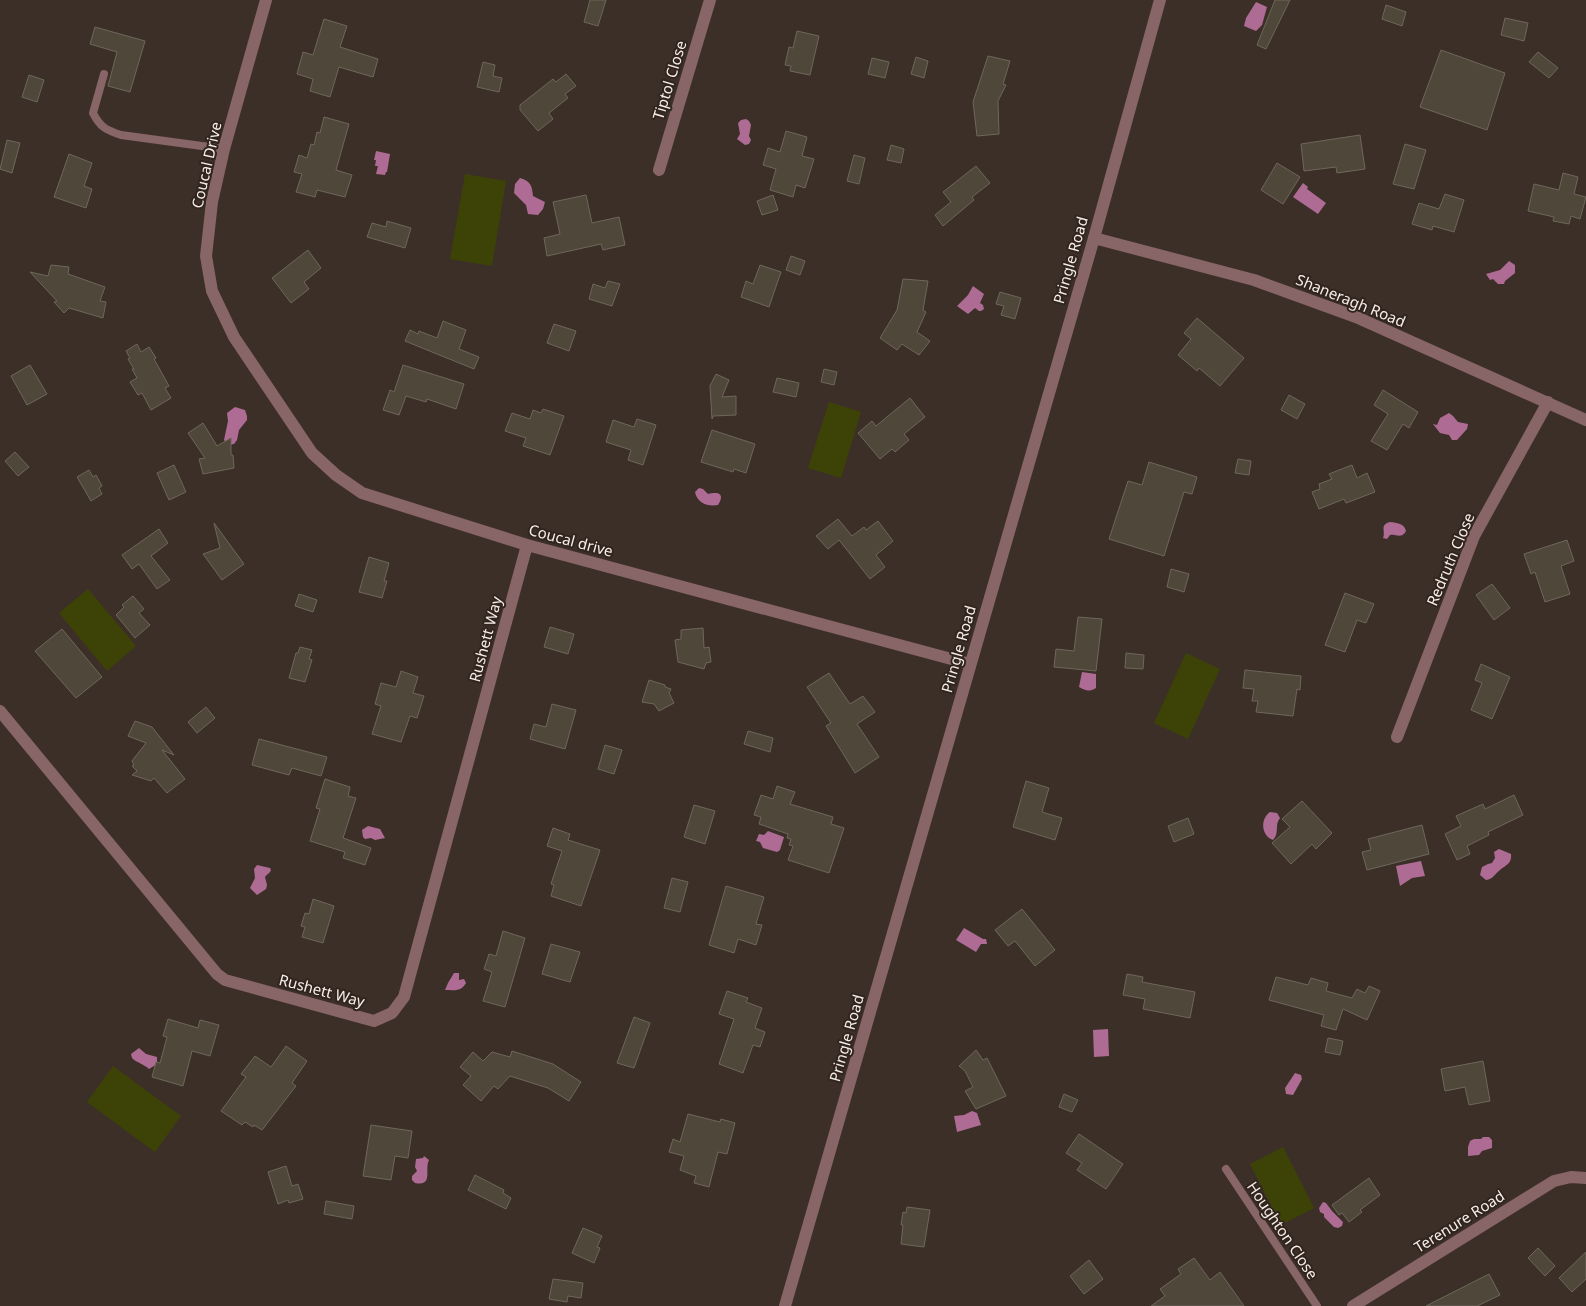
<svg xmlns="http://www.w3.org/2000/svg" width="1586" height="1306" viewBox="0 0 1586 1306" font-family="'Noto Sans',sans-serif">
	<style>
		.green { fill: #3d4306 }
		.water { fill: #ae6b94 }
		.building { fill: #4e473a; stroke: #6f675a }
		.lines { fill: none; stroke-linecap: round; stroke-linejoin: round }
		.service { stroke: #886567; stroke-width: 8 }
		.minor { stroke: #886567; stroke-width: 12 }
		.tertiary { stroke: #886567; stroke-width: 12 }
		.labels { text-anchor: middle; dominant-baseline: central; stroke-width: 4; stroke-linejoin: round; paint-order: stroke }
		.street-label { font-size: 15px; fill: #f7eeea; stroke: #31251e }
	</style>
	<rect width="100%" height="100%" fill="#3c2f28"/>
	<!-- green -->
	<path class="green" d="M465 174 506 181 492 266 450 259Z
		M829 402 861 412 841 478 808 468Z
		M88 589 136 646 107 671 59 613Z
		M1186 653 1220 669 1188 739 1154 723Z
		M113 1066 181 1116 155 1152 87 1102Z
		M1283 1147 1314 1208 1281 1225 1250 1164Z"/>
	<!-- water -->
	<path class="water" d="M1256 2 1267 7 1262 25 1256 31 1244 26 1246 18Z
		M746 119 749 121 751 125 749 136 751 140 749 144 745 145 737 139 740 134 738 123 741 120Z
		M376 151 390 154 387 172H386L385 175 376 174 378 166H375L376 160H374Z
		M520 178C531 181 532 186 533 196L545 202 543 209 538 215 528 214 526 205 514 193 515 184Z
		M1303 183 1308 187 1307 189 1326 203 1318 214 1293 197Z
		M1509 261 1515 265V273L1505 281 1504 284H1498L1493 279 1490 280 1486 274 1500 270Z
		M973 286 984 294 980 303 983 305 984 309 981 311H979L975 308 968 314 957 306 968 295Z
		M235 407 245 410 247 416V420L239 430 237 440 234 444 228 445 224 440 228 421 227 413Z
		M1449 413 1453 416 1458 422 1468 424 1467 429 1457 440H1452L1449 435 1440 433 1433 424 1437 425 1440 418Z
		M699 488 703 489 708 494C719 491 725 494 718 505 708 507 697 503 695 492Z
		M1390 522C1397 523 1404 523 1406 531 1402 539 1396 534 1390 535L1387 539 1383 538C1386 531 1379 525 1390 522Z
		M1082 672 1096 674V688C1089 692 1086 691 1079 687Z
		M1270 812 1277 813 1280 818C1274 825 1280 833 1273 840 1261 836 1260 819 1270 812Z
		M368 826 380 829 385 838 375 840 371 838 365 839 363 837 362 830Z
		M768 831 784 837 780 850 777 852 763 848 760 842 756 841 759 834 764 835Z
		M1499 849 1511 854C1512 864 1506 865 1500 870 1494 875 1493 879 1486 880L1480 875 1482 867 1488 864 1492 863 1495 858 1494 852Z
		M1421 861 1425 876 1412 878 1400 886 1396 866Z
		M257 865 270 868C273 872 267 874 265 877L267 885 266 889 257 895 250 888 255 878 254 869Z
		M964 928 983 939H986L987 944H981L976 952 956 940Z
		M454 973H459V980L464 979 466 983C461 992 454 990 445 990L448 983Z
		M1108 1029 1109 1056 1094 1057 1093 1030Z
		M139 1048 146 1054 157 1057V1064L149 1069C144 1064 137 1063 132 1058L131 1054Z
		M1295 1073 1301 1075 1302 1079 1293 1095 1286 1094 1285 1088Z
		M972 1111 977 1113 981 1125 957 1132 954 1116 964 1115Z
		M1483 1137H1489L1492 1140V1148L1482 1151 1479 1155 1468 1156V1147L1470 1141 1474 1139H1481Z
		M424 1156 429 1160C424 1169 434 1187 415 1183L412 1180V1176L417 1171 415 1167 416 1159 423 1158Z
		M1323 1202 1326 1203 1332 1211 1343 1222 1342 1226 1338 1228 1334 1227 1324 1217V1214L1320 1212 1319 1208Z"/>
	<!-- building -->
	<path class="building" d="M590 0H606L598 26 584 22Z
		M1275 0H1290L1266 49 1257 45Z
		M1386 5 1406 12 1402 26 1382 19Z
		M1505 18 1528 23 1524 41 1501 35Z
		M324 19 347 26 340 47 378 59 373 77 339 67 330 97 310 91 313 79 297 74 303 52 313 55Z
		M95 27 145 41 130 92 108 86 117 52 90 44Z
		M797 31 819 36 810 75 790 71 791 66 785 65 789 47 793 48Z
		M1441 50 1505 73 1487 130 1420 107Z
		M1538 52 1558 68 1549 78 1529 62Z
		M988 56 1010 61 1003 84 1006 85 998 101 999 134 977 136 973 102Z
		M916 57 928 61 924 78 911 74Z
		M872 58 889 62 885 78 868 74Z
		M483 62 495 65 493 76 502 78 499 92 477 87Z
		M566 74 576 86 565 94 568 98 549 113 553 119 538 131 520 110V105L553 79 556 82Z
		M29 75 44 80 37 102 22 97Z
		M324 117 349 124 336 170 352 175 345 197 317 190 315 197 296 192 302 174 294 172 299 155 307 158 311 144 314 145 317 132 320 133Z
		M786 131 807 137 802 156 814 159 805 188 796 185 793 197 770 190 776 169 763 165 768 148 780 152Z
		M1360 135 1365 169 1337 173 1336 167 1304 171 1301 144Z
		M7 140 20 143 12 173 0 169Z
		M1405 144 1426 150 1414 189 1393 184Z
		M891 145 904 149 901 163 887 160Z
		M69 154 92 163 84 186 92 189 86 208 54 197Z
		M854 155 865 158 859 184 847 181Z
		M1277 163 1300 177 1283 204 1261 190Z
		M976 166 990 183 972 197 974 200 943 226 935 215 951 202 943 192Z
		M1563 173 1578 177 1574 194 1586 197 1580 219 1571 216 1569 224 1553 221 1554 217 1528 211 1534 184 1559 190Z
		M1445 194 1464 200 1454 232 1433 226 1432 230 1412 224 1419 203 1439 209Z
		M586 195 592 223 619 217 625 245 603 250 601 244 547 256 544 238 560 234 553 202Z
		M773 195 778 210 762 215 757 201Z
		M387 221 411 228 405 248 367 237 372 223 386 227Z
		M308 250 321 268 304 282 309 289 291 303 272 278Z
		M791 256 805 261 800 275 786 270Z
		M51 265 69 267 68 274 105 287 100 301 106 302 103 318 69 308 64 313 54 302 57 301 30 272 48 276Z
		M760 265 781 272 769 307 741 297 746 281 753 284Z
		M903 279 928 281 923 310 926 312 917 332 930 341 919 355 902 344 897 350 880 338 897 310Z
		M608 281 620 284 612 306 589 299 593 284 605 288Z
		M1000 292 1021 298 1015 319 1001 315 1004 306 996 304Z
		M1197 318 1244 358 1220 386 1199 368 1197 371 1178 355 1191 339 1184 333Z
		M443 321 466 330 459 349 479 357 474 369 405 341 410 330 418 334 419 331 437 338Z
		M554 324 576 331 569 351 547 343Z
		M137 344 141 352 149 347 156 358 154 359 169 386 165 388 171 398 151 410 142 393 138 395 130 382 137 378 132 369H134L128 359 130 358 126 351Z
		M30 365 47 394 27 405 11 376Z
		M403 365 464 384 456 409 427 399 426 402 406 396 399 415 383 410 390 390 394 392Z
		M824 369 837 372 834 385 821 382Z
		M716 374 729 380 722 397 736 396V415L713 416 712 419 710 386Z
		M777 378 799 383 796 397 773 392Z
		M1383 390 1418 412 1409 428 1403 424 1387 450 1371 441 1388 414 1374 405Z
		M1289 395 1305 404 1297 419 1281 410Z
		M910 398 925 417 904 434 909 440 895 452 892 449 880 459 858 433 872 421 876 426Z
		M543 409 564 416 550 455 523 446 526 438 505 431 512 413 530 419 533 410 541 413Z
		M637 419 656 425 643 465 628 460 631 450 606 442 613 420 634 427Z
		M203 423 217 446 231 438V455H233L234 468 203 474 199 459 205 458 188 433Z
		M712 430 755 444 746 473 734 469 733 472 701 462Z
		M15 452 29 467 18 476 5 461Z
		M1238 459 1251 461 1249 475 1235 473Z
		M1149 462 1197 477 1192 494 1184 492 1164 556 1109 539 1128 481 1142 485Z
		M174 465 186 492 169 500 157 473Z
		M1352 465 1357 478 1367 473 1375 492 1346 503 1344 499 1319 509 1312 492 1320 489 1319 484 1332 479 1329 474Z
		M89 470 93 477 96 475 102 486 99 488 102 494 91 501 77 477Z
		M838 519 852 536 864 527 866 530 878 521 893 541 876 555 885 567 870 579 839 540 828 549 816 536Z
		M214 523 244 564 222 580 203 554 220 548Z
		M159 529 168 543 151 556 170 580 157 589 139 564 132 569 122 555Z
		M1567 540 1574 561 1561 566 1570 594 1545 602 1535 572 1531 574 1524 554Z
		M369 557 389 563 384 581H387L382 598 359 592Z
		M1171 569 1189 574 1184 592 1167 587Z
		M1492 584 1510 608 1494 620 1476 595Z
		M1345 593 1374 604 1366 623 1357 620 1345 652 1325 645Z
		M299 594 317 600 313 612 295 606Z
		M133 596 144 609 139 613 150 625 135 638 116 615 124 607 122 605Z
		M1078 617 1102 619 1096 671 1054 667 1056 649 1074 651Z
		M550 627 574 634 568 654 544 647Z
		M703 628 704 648 709 647 711 662 706 663 704 669 678 662 675 640 681 639V630Z
		M62 629 102 677 76 698 35 651Z
		M300 647 312 650 309 659 312 660 305 682 289 678 296 653H298Z
		M1126 653 1144 655 1143 669 1125 668Z
		M1481 664 1510 677 1492 719 1471 710 1482 683 1475 680Z
		M1245 670 1301 676 1300 690 1297 689 1293 716 1256 712 1258 701H1252L1254 689 1243 688Z
		M401 671 418 677 413 693 424 696 417 718 410 716 401 742 372 734 381 706 375 704 381 683 396 687Z
		M829 673 850 704 863 696 875 712 857 724 879 757 855 773 826 726 831 723 807 687Z
		M649 680 665 685V687L671 689 669 693 674 703 659 711 654 704 642 702Z
		M552 704 576 710 565 749 530 739 534 724 546 727Z
		M206 707 215 718 197 733 188 722Z
		M135 721 152 727 174 755 162 750 185 779 167 793 154 778 151 781 132 775 137 771 132 766 134 765 132 761 146 743 128 736Z
		M748 731 773 738 770 752 744 744Z
		M259 739 327 757 321 776 292 768 289 775 252 765Z
		M605 745 622 750 614 774 598 769Z
		M325 779 350 787 348 796 356 798 343 838 371 848 365 865 343 858 345 852 310 841 320 809 316 808Z
		M1026 781 1049 788 1042 812 1062 818 1055 840 1013 827Z
		M777 786 795 792 790 804 833 817 831 824 844 828 829 873 788 860 793 846 789 845 791 839 787 838 788 834 759 824 761 817 754 815 761 795 773 799Z
		M1514 795 1523 815 1488 832 1489 835 1467 846 1470 854 1457 860 1445 834 1461 826 1456 816 1483 804 1485 809Z
		M1302 801 1332 833 1316 849 1312 844 1291 864 1272 843 1290 827 1282 819Z
		M694 805 715 811 705 844 684 837Z
		M1188 818 1194 834 1174 842 1168 826Z
		M1422 825 1429 854 1367 870 1362 852 1371 850 1368 839Z
		M553 828 570 834 568 840 600 850 581 906 551 896 554 885 551 884 562 851 547 846Z
		M672 878 688 882 680 912 664 908Z
		M726 886 764 897 756 924 762 925 756 945 738 939 734 953 709 945Z
		M313 899 334 906 323 943 302 937 305 927 301 926 305 913 309 914Z
		M1022 909 1055 950 1035 966 1015 941 1008 946 995 930Z
		M503 931 525 938 505 1007 483 1001 492 972 484 969 489 954 496 956Z
		M551 944 580 952 570 982 542 974Z
		M1127 974 1143 977 1142 982 1195 992 1190 1018 1143 1009 1145 999 1123 995Z
		M1276 977 1308 985 1311 978 1328 983 1326 991 1352 998 1357 989 1365 993 1369 986 1380 991 1367 1020 1343 1009 1336 1030 1321 1026 1324 1015 1269 1000Z
		M727 991 748 998 746 1002 762 1008 755 1028 765 1032 760 1047 753 1045 743 1073 719 1064 734 1019 719 1014Z
		M634 1017 650 1023 634 1068 617 1063Z
		M168 1019 198 1028 200 1020 219 1025 210 1056 192 1051 183 1086 152 1077 156 1062 160 1063 167 1037 163 1036Z
		M1328 1038 1343 1041 1340 1055 1325 1052Z
		M286 1046 307 1061 292 1083 296 1086 262 1130 254 1125 253 1127 245 1122 242 1125 221 1111 246 1077 241 1074 255 1056 271 1067Z
		M976 1050 983 1060 987 1058 1006 1096 976 1109 965 1091 973 1087 965 1071 959 1066Z
		M512 1051 553 1064 581 1082 569 1101 548 1088 510 1076 498 1089 494 1086 481 1101 463 1085 471 1076 460 1067 473 1052 483 1061 492 1052 510 1057Z
		M1483 1061 1490 1101 1469 1105 1465 1087 1445 1091 1441 1069Z
		M1064 1094 1078 1100 1072 1112 1059 1107Z
		M688 1114 720 1122 721 1119 735 1123 727 1154 718 1152 709 1187 694 1183 696 1176 680 1170 684 1156 669 1152 673 1139 680 1142Z
		M371 1125 412 1131 408 1158 395 1156 391 1180 363 1176Z
		M1079 1134 1123 1164 1106 1189 1077 1170 1082 1163 1066 1153Z
		M286 1166 292 1186 298 1184 303 1199 289 1203 288 1200 278 1204 268 1172Z
		M475 1175 504 1190 503 1193 511 1198 506 1209 468 1190Z
		M1369 1178 1380 1195 1360 1210 1362 1212 1349 1222 1342 1213 1339 1215 1332 1205Z
		M326 1201 354 1206 352 1219 324 1214Z
		M907 1207 930 1210 924 1247 901 1244 903 1225H901L903 1212 906 1213Z
		M583 1228 602 1236 597 1247 600 1248 594 1263 572 1253Z
		M1538 1248 1555 1266 1545 1276 1528 1258Z
		M1586 1252V1279L1572 1292 1559 1278Z
		M1194 1258 1210 1280 1220 1272 1244 1306H1151L1165 1296 1160 1289 1181 1274 1178 1269Z
		M1089 1260 1103 1279 1084 1294 1070 1276Z
		M1489 1274 1500 1295 1477 1306H1426Z
		M553 1279 583 1283 581 1298 568 1296 567 1302 549 1299Z"/>
	<g class="lines">
		<!-- service -->
		<path class="service" d="M104 74 93 113C100 127 106 130 121 135L224 149
			M1226 1169 1317 1306"/>
		<!-- minor -->
		<path class="minor" d="M266 0 224 149 212 202 206 256 212 291 234 337 312 453 336 475 362 493 527 545 970 664
			M659 170 710 0
			M1094 238 1254 280 1356 317 1586 420
			M0 711 217 974 225 980 374 1021 392 1013 404 997 527 545
			M1397 737 1474 536 1548 402
			M1353 1306 1554 1181 1571 1177 1586 1178"/>
		<!-- tertiary -->
		<path class="tertiary" d="M785 1306 1094 238 1160 0"/>
	</g>
	<g class="labels">
		<!-- street labels -->
		<g class="street-label">
			<text transform="translate(669 80) rotate(-73)">Tiptol Close</text>
			<text transform="translate(206 165) rotate(-77)">Coucal Drive</text>
			<text transform="translate(1070 260) rotate(-74)">Pringle Road</text>
			<text transform="translate(1351 300) rotate(22)">Shaneragh Road</text>
			<text transform="translate(571 540) rotate(15)">Coucal drive</text>
			<text transform="translate(1450 559) rotate(-67)">Redruth Close</text>
			<text transform="translate(485 639) rotate(-75)">Rushett Way</text>
			<text transform="translate(958 649) rotate(-74)">Pringle Road</text>
			<text transform="translate(322 990) rotate(15)">Rushett Way</text>
			<text transform="translate(846 1038) rotate(-74)">Pringle Road</text>
			<text transform="translate(1459 1221) rotate(-32)">Terenure Road</text>
			<text transform="translate(1283 1230) rotate(56)">Houghton Close</text>
		</g>
	</g>
</svg>
